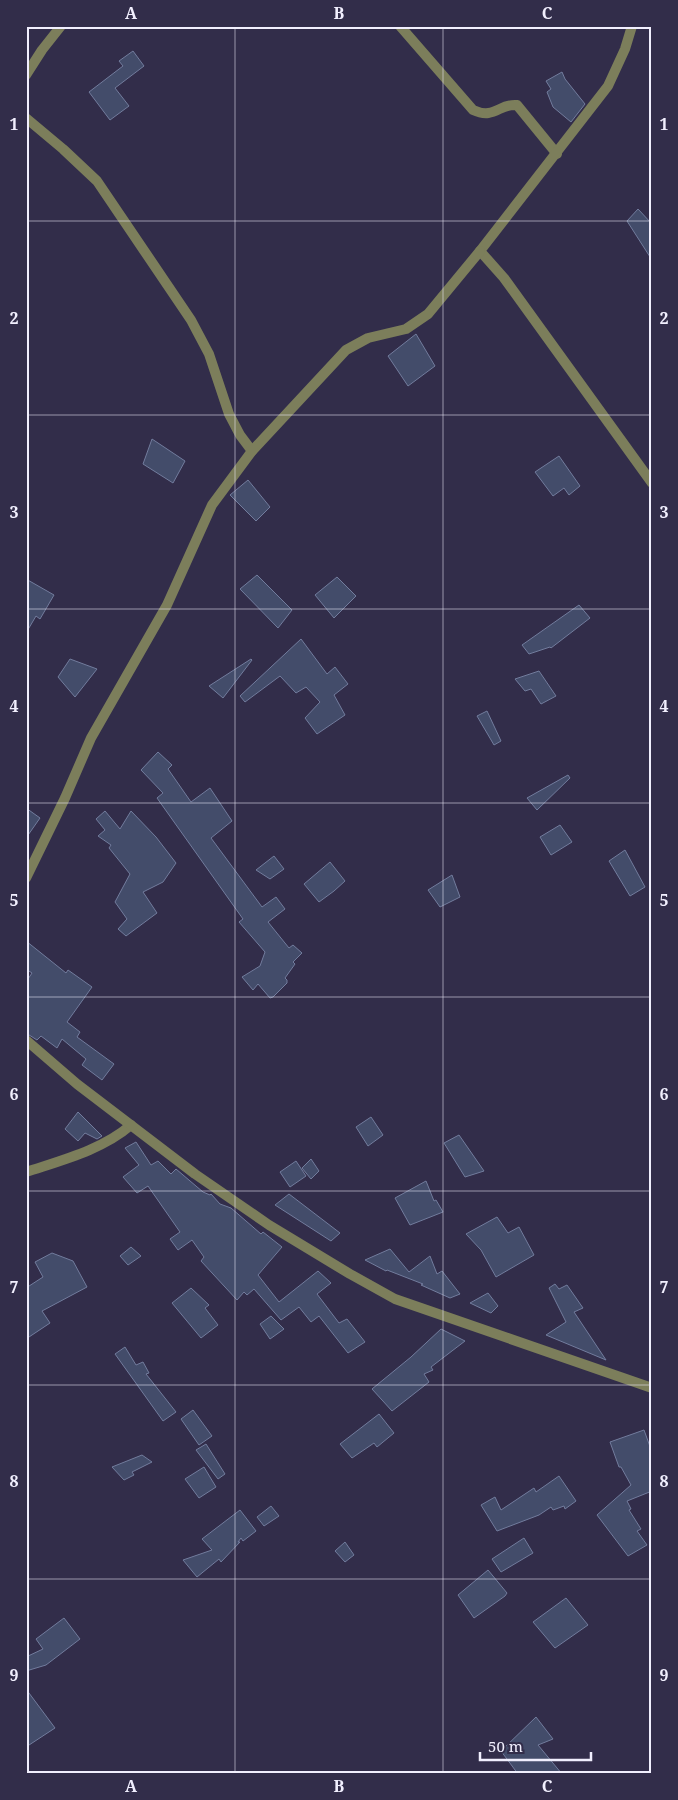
<svg xmlns="http://www.w3.org/2000/svg" width="678" height="1800" font-family="'Noto Serif',serif">
<style>
.building{fill:#434c6a;stroke:#727c9d}
.lines{fill:none;stroke-linecap:round;stroke-linejoin:round}
.minor{stroke:#7c7e5b;stroke-width:10}
.tertiary{stroke:#7c7e5b;stroke-width:10}
.grid{fill:none;stroke:#f1effe;stroke-width:1;stroke-opacity:0.55}
.neatline{fill:none;stroke:#f1effe;stroke-width:2}
.grid-label{font-size:16px;text-anchor:middle;font-weight:bold;fill:#f1effe}
</style>
<rect width="100%" height="100%" fill="#322d4a"/>
<g class="building">
<path d="M133,51L144,66L115,88L129,106L110,120L89,92L123,66L119,61Z"/>
<path d="M562,72L565,79L585,104L571,122L553,107L547,92L551,89L546,81Z"/>
<path d="M638,209L652,224V260L627,221Z"/>
<path d="M416,334L435,366L408,386L388,356Z"/>
<path d="M152,439L185,461L173,483L143,464Z"/>
<path d="M559,456L580,486L569,495L564,488L553,496L535,472Z"/>
<path d="M248,480L270,507L256,521L230,495Z"/>
<path d="M257,575L292,610L278,628L240,589Z"/>
<path d="M337,577L356,596L334,618L315,595Z"/>
<path d="M26,579L54,595L40,619L36,616L26,633Z"/>
<path d="M579,605L590,618L551,648L550,647L529,654L522,645Z"/>
<path d="M301,639L327,674L335,667L348,684L334,695L345,715L317,734L305,718L320,702L306,687L296,693L280,676L245,702L240,696Z"/>
<path d="M70,659L97,669L75,697L58,677Z"/>
<path d="M251,659L252,660L223,698L209,686Z"/>
<path d="M539,671L556,696L541,704L531,689L525,691L515,679Z"/>
<path d="M487,711L501,741L494,745L477,716Z"/>
<path d="M158,752L172,765L168,769L191,802L210,788L232,821L211,838L262,907L276,897L285,909L268,922L289,948L293,945L302,953L293,962L295,964L285,978L287,980V983L273,997L270,998L258,984L253,990L242,977L260,966L265,952L239,922L243,919L157,798L163,793L141,770Z"/>
<path d="M568,775L570,778L537,810L527,798Z"/>
<path d="M26,808L40,818L26,838Z"/>
<path d="M105,811L120,829L131,811L156,837L176,863L163,882L143,892L157,913L126,936L118,929L127,919L115,902L130,874L109,848L111,845L98,836L105,830L96,819Z"/>
<path d="M560,825L572,842L551,855L540,837Z"/>
<path d="M625,850L645,887L630,896L609,861Z"/>
<path d="M274,856L284,869L270,879L256,870Z"/>
<path d="M330,862L345,881L334,891L319,902L304,884Z"/>
<path d="M452,875L460,897L440,907L428,890Z"/>
<path d="M26,941L66,973L68,970L92,987L67,1022L80,1032L77,1037L114,1064L102,1080L82,1065L86,1059L62,1039L57,1048L41,1036L37,1040L26,1033V982L32,973L26,969Z"/>
<path d="M78,1112L102,1136L97,1139L85,1133L78,1141L65,1129Z"/>
<path d="M371,1117L383,1135L368,1146L356,1127Z"/>
<path d="M459,1135L484,1171L465,1177L444,1143Z"/>
<path d="M136,1142L151,1165L158,1161L171,1174L176,1169L203,1192L210,1195L211,1194L220,1204L231,1208L261,1234L263,1232L282,1247L258,1275L279,1302L318,1271L331,1283L317,1294L339,1323L347,1319L365,1342L348,1353L319,1316L311,1322L299,1307L281,1320L254,1289L247,1295L244,1292L237,1300L201,1261L204,1257L192,1240L178,1250L170,1239L180,1232L148,1186L137,1193L123,1177L139,1165L125,1148Z"/>
<path d="M311,1159L319,1171L311,1179L302,1168Z"/>
<path d="M296,1161L306,1176L290,1187L280,1172Z"/>
<path d="M426,1181L434,1201L436,1200L443,1212L410,1225L395,1198Z"/>
<path d="M289,1194L340,1233L331,1241L275,1205Z"/>
<path d="M497,1217L508,1233L519,1227L534,1255L496,1277L481,1250L466,1234Z"/>
<path d="M131,1247L141,1256L128,1265L120,1256Z"/>
<path d="M390,1249L409,1272L430,1256L437,1274L442,1271L460,1294L450,1298L421,1285L423,1284L387,1270L386,1271L365,1260Z"/>
<path d="M52,1253L73,1261L87,1287L42,1311L50,1323L26,1339V1288L43,1277L35,1262Z"/>
<path d="M555,1284L559,1289L567,1285L583,1308L574,1312L606,1360L546,1335L566,1322L549,1288Z"/>
<path d="M191,1288L209,1305L205,1308L218,1325L201,1338L172,1303Z"/>
<path d="M488,1293L498,1306L491,1313L470,1303Z"/>
<path d="M271,1316L284,1329L270,1339L260,1324Z"/>
<path d="M441,1329L465,1341L431,1367L433,1370L424,1374L429,1382L392,1411L372,1389L411,1357Z"/>
<path d="M125,1347L136,1365L143,1362L149,1373L146,1374L176,1412L163,1421L115,1354Z"/>
<path d="M193,1410L212,1436L199,1445L181,1419Z"/>
<path d="M379,1414L394,1433L377,1447L374,1443L352,1458L340,1444Z"/>
<path d="M644,1430L652,1452V1491L627,1501L631,1509L629,1510L641,1529L637,1531L647,1545L628,1556L597,1515L631,1485L621,1467H619L610,1442Z"/>
<path d="M206,1444L225,1474L218,1479L196,1450Z"/>
<path d="M142,1455L152,1462L132,1472L134,1475L124,1480L112,1467Z"/>
<path d="M204,1467L216,1487L199,1498L185,1479Z"/>
<path d="M559,1476L576,1501L565,1509L564,1506L553,1510L551,1507L539,1515L497,1531L481,1505L495,1497L501,1510L534,1488L536,1492Z"/>
<path d="M271,1506L279,1516L264,1526L257,1517Z"/>
<path d="M240,1510L256,1531L243,1541L241,1538L238,1542H240L221,1562L219,1559L197,1577L183,1560L212,1550L202,1539Z"/>
<path d="M524,1538L533,1553L501,1572L492,1559Z"/>
<path d="M345,1542L354,1555L345,1562L335,1551Z"/>
<path d="M488,1570L507,1593L505,1596L474,1618L458,1595Z"/>
<path d="M566,1598L588,1625L555,1648L533,1622Z"/>
<path d="M64,1618L80,1639L46,1665L26,1671V1657L43,1649L36,1639Z"/>
<path d="M26,1689L55,1728L26,1747Z"/>
<path d="M536,1717L553,1739L538,1745L562,1774H518L501,1751Z"/>
</g>
<g class="lines">
<g class="minor">
<path d="M400,26L473,110C495,120 499,103 517,105L557,154"/>
<path d="M632,26L625,49L608,86L480,251L504,278L652,483"/>
<path d="M26,75L42,50L61,26"/>
<path d="M26,118L63,149L97,181L191,320L209,354L229,414L240,435L252,451"/>
<path d="M26,878L65,798L91,738L167,605L212,505L252,451L346,350L368,338L406,329L428,314L480,251"/>
<path d="M26,1172C62,1160 102,1150 131,1125"/>
</g>
<path class="tertiary" d="M26,1040L77,1084L195,1174L269,1225L350,1274L395,1299L652,1388"/>
</g>
<path class="grid" d="M235,26V1774M443,26V1774M26,221H652M26,415H652M26,609H652M26,803H652M26,997H652M26,1191H652M26,1385H652M26,1579H652"/>
<rect width="678" height="1800" fill="none" stroke="#322d4a" stroke-width="55"/>
<path d="M480 1752v8h111v-8" fill="none" stroke="#f1effe" stroke-width="2.5"/>
<text x="488" y="1752" font-size="15" fill="#f1effe" stroke="#322d4a" stroke-width="4" paint-order="stroke">50 m</text>
<rect x="28" y="28" width="622" height="1744" class="neatline"/>
<g class="grid-label">
<text x="131" y="19">A</text>
<text x="339" y="19">B</text>
<text x="547" y="19">C</text>
<text x="14" y="130">1</text>
<text x="664" y="130">1</text>
<text x="14" y="324">2</text>
<text x="664" y="324">2</text>
<text x="14" y="518">3</text>
<text x="664" y="518">3</text>
<text x="14" y="712">4</text>
<text x="664" y="712">4</text>
<text x="14" y="906">5</text>
<text x="664" y="906">5</text>
<text x="14" y="1100">6</text>
<text x="664" y="1100">6</text>
<text x="14" y="1293">7</text>
<text x="664" y="1293">7</text>
<text x="14" y="1487">8</text>
<text x="664" y="1487">8</text>
<text x="14" y="1681">9</text>
<text x="664" y="1681">9</text>
<text x="131" y="1792">A</text>
<text x="339" y="1792">B</text>
<text x="547" y="1792">C</text>
</g>
</svg>
